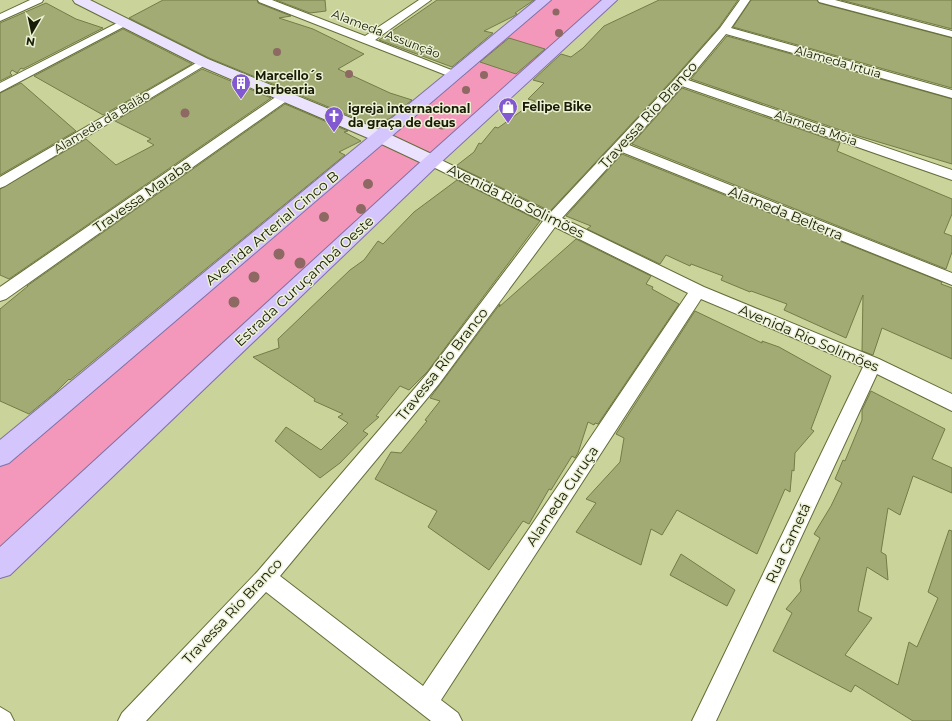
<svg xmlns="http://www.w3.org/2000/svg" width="952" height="721" font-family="Montserrat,sans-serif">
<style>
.green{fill:#f398ba}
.building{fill:#a1ab73;stroke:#747c47}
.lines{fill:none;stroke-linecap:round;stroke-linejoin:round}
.minor-casing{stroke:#656d38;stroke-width:2}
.secondary-casing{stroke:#656d38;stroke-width:2}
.primary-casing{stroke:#8170a5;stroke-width:2}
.minor{fill:#fff;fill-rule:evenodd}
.secondary{fill:#eae2fe;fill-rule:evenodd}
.primary{fill:#d5c5fd;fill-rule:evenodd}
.tree{fill:#8e6863}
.labels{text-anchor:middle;stroke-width:3;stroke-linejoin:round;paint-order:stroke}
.far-street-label{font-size:12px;fill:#181b05;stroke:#ebf1d4}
.far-poi-label{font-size:12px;font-weight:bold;fill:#181b05;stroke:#ebf1d4;text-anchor:start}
.street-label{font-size:14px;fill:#181b05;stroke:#ebf1d4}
</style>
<rect width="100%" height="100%" fill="#c9d39a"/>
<path class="green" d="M544,0H610L0,562V462Z"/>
<g class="building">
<path d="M163,0H257L258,3L291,16L279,18L313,29L364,54L338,69L390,93L412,100L389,119L370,124L209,58L129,18Z"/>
<path d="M276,0H325L326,11L310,13Z"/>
<path d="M437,0H534L515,13L517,14L514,16L484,31L493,33L452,67L379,40Z"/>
<path d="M659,0H738L719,27L675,77L550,211L456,166L474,152L479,143L481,144L495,127L498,128L535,101L528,99L544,83L533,80L561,54L571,57L583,48L604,26Z"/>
<path d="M751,0H817L819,3L952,38V88L733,27Z"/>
<path d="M841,0H952V29Z"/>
<path d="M46,3L76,19L103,28L23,69L21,68L17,73L12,70L10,73L12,75L0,81V23Z"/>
<path d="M123,29L192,64L103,115L34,76Z"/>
<path d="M727,36L952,99V164L852,134L691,79Z"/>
<path d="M509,38L545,49L516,74L480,62Z"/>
<path d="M202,69L271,98L9,279L0,275V189L86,139L116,165L154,145L147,141L151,139L115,121Z"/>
<path d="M21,83L76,131L0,175V93Z"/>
<path d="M682,88L840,143L837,151L952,199V214L944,233L952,236V252L946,269L632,144Z"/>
<path d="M285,104L348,131L344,132L361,141L339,152L345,155L70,380L69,379L56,392L29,414L0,401V309L28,286H27Z"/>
<path d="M622,154L942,282L941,284L952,288V359L882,328L873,355L862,351L863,295L846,338L784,310L787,304L751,291L750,292L721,280L723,276L691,264L690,266L666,255L660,264L587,229L591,226L566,216Z"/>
<path d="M457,180L540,221L427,372L409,390L400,386L376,416L379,417L363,431L368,434L340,463L320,478L275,441L286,427L321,450L348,423L338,417L343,414L314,401L315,399L253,357L279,348L278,339L350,270L364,260L378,241L383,244L414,212Z"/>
<path d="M576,239L651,276L646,284L653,287L652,289L679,304L598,424L595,423L594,425L588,422L578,453L575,458L572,456L551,490L549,489L529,524L523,521L489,570L428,527L437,511L375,479L391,452L401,453L427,421L425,420L440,401L430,398L500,304L499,307Z"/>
<path d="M695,311L762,343V341L779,347L831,376L811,429L814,431L795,453L794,471L792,470L790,492L785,489L757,554L677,510L662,535L651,529L641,565L576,532L596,503L586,499L620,462L624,438L616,434Z"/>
<path d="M871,391L945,429L932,459L952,468V493L913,476L900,515L888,508L881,552L886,555L888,580L867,567L858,611L872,618L845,655L898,685L909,642L917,647L938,598L928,592L949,530L952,531V721H913L855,685L851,692L773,651L792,613L786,609L801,591L800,580L820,538L814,534L831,506L842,483L835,479L843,460L845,461L862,420V410Z"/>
<path d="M681,554L735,590L727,606L670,575Z"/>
</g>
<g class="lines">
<defs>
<g id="minor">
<path d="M30,0H43L42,2L0,21V14Z"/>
<path d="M258,0H272L365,36L419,0H431L375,40L459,73L461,75L459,77H451L259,2Z"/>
<path d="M740,0H750L731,28L952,90V98L726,34L688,80L952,170V180L682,86L629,145L952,273V285L622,152L562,218L704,287L879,359L952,394V411L877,374L716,721H692L863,367L701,299L441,700L458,713L462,721H431L266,592L146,721H118L122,713L258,571L427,374L543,221L427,164L425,161L427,158L432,157L437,158L550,213L676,78L720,28ZM555,227L688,293L423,686L280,576L439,384Z"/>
<path d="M818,0H835L952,31V37L819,2Z"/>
<path d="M123,20L128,23L127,25L0,92V83Z"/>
<path d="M203,59L207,60L209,62L207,64L5,186L0,188V177Z"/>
<path d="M284,93L288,94L290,97L288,100L6,299L0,301V287L280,94Z"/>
<path d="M0,707L10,713L14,721H0Z"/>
</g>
<path id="secondary" d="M73,0H90L208,59L387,133L438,157L441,161L438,165L432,167L426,165L375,141L198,65L75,3Z"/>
<g id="primary">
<path d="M536,0H551L9,463L0,466V440Z"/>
<path d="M602,0H617L438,165L10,575L0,578V547L426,157Z"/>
</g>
</defs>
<use href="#minor" class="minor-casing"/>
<use href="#secondary" class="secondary-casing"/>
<use href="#primary" class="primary-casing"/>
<use href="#minor" class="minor"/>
<use href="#secondary" class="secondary"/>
<use href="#primary" class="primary"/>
</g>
<g class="tree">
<circle cx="556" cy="12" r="3.5"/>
<circle cx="559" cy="33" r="4"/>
<circle cx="277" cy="52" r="4"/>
<circle cx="349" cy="74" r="4"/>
<circle cx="484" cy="75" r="4"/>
<circle cx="466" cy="90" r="4"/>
<circle cx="185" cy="113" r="4.5"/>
<circle cx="442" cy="125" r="4.5"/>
<circle cx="368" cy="184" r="5"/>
<circle cx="361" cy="209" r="5"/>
<circle cx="324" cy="217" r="5"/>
<circle cx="279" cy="254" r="5.5"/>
<circle cx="300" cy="263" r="5.5"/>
<circle cx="254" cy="277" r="5.5"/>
<circle cx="234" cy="302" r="5.5"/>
</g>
<defs>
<symbol id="building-pin" viewBox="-11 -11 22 30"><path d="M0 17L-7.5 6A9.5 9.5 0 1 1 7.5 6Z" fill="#8359d2" stroke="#ebf1d4"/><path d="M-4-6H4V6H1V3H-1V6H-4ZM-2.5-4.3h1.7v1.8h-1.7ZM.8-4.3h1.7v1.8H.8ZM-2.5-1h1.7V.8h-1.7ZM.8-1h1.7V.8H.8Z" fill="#fff"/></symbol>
<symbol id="shop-pin" viewBox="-11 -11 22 30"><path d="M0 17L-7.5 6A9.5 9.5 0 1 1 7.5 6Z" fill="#8359d2" stroke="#ebf1d4"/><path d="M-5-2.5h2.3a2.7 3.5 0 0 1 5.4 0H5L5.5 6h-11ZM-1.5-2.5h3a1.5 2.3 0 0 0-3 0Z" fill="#fff"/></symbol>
<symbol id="church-pin" viewBox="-11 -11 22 30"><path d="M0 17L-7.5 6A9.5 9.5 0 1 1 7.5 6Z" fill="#8359d2" stroke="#ebf1d4"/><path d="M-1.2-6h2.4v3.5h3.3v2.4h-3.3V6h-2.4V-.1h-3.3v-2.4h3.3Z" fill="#fff"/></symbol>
</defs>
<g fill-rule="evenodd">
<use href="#building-pin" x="230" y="72" width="22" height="30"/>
<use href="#shop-pin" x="497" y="96" width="22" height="30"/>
<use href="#church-pin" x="323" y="105" width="22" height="30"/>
</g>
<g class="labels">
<g class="far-street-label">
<text transform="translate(386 34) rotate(21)" y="4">Alameda Assunção</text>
<text transform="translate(838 62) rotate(16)" y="4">Alameda Irtuia</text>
<text transform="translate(102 122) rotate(-31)" y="4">Alameda da Balão</text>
<text transform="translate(816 128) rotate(19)" y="4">Alameda Móia</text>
</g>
<g class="far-poi-label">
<text x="255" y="80">Marcello´s<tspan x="255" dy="14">barbearia</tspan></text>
<text x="522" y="111">Felipe Bike</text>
<text x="348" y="113">igreja internacional<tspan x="348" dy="14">da graça de deus</tspan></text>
</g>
<g class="street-label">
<text transform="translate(648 115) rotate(-48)" y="5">Travessa Rio Branco</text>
<text transform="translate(142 196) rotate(-35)" y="5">Travessa Maraba</text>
<text transform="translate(516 201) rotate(26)" y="5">Avenida Rio Solimões</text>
<text transform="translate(786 213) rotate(22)" y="5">Alameda Belterra</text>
<text transform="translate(272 228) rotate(-40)" y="5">Avenida Arterial Cinco B</text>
<text transform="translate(304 281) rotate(-43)" y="5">Estrada Curuçambá Oeste</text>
<text transform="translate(809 338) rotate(23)" y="5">Avenida Rio Solimões</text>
<text transform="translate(442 364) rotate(-52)" y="5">Travessa Rio Branco</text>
<text transform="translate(562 496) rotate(-56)" y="5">Alameda Curuça</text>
<text transform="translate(788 543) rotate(-65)" y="5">Rua Cametá</text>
<text transform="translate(232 611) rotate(-47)" y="5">Travessa Rio Branco</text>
</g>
</g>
<g transform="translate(32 32) rotate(189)" stroke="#ebf1d4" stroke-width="3" paint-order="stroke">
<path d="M0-3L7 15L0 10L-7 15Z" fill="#181b05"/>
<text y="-6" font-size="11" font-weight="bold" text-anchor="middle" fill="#181b05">N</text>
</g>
</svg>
